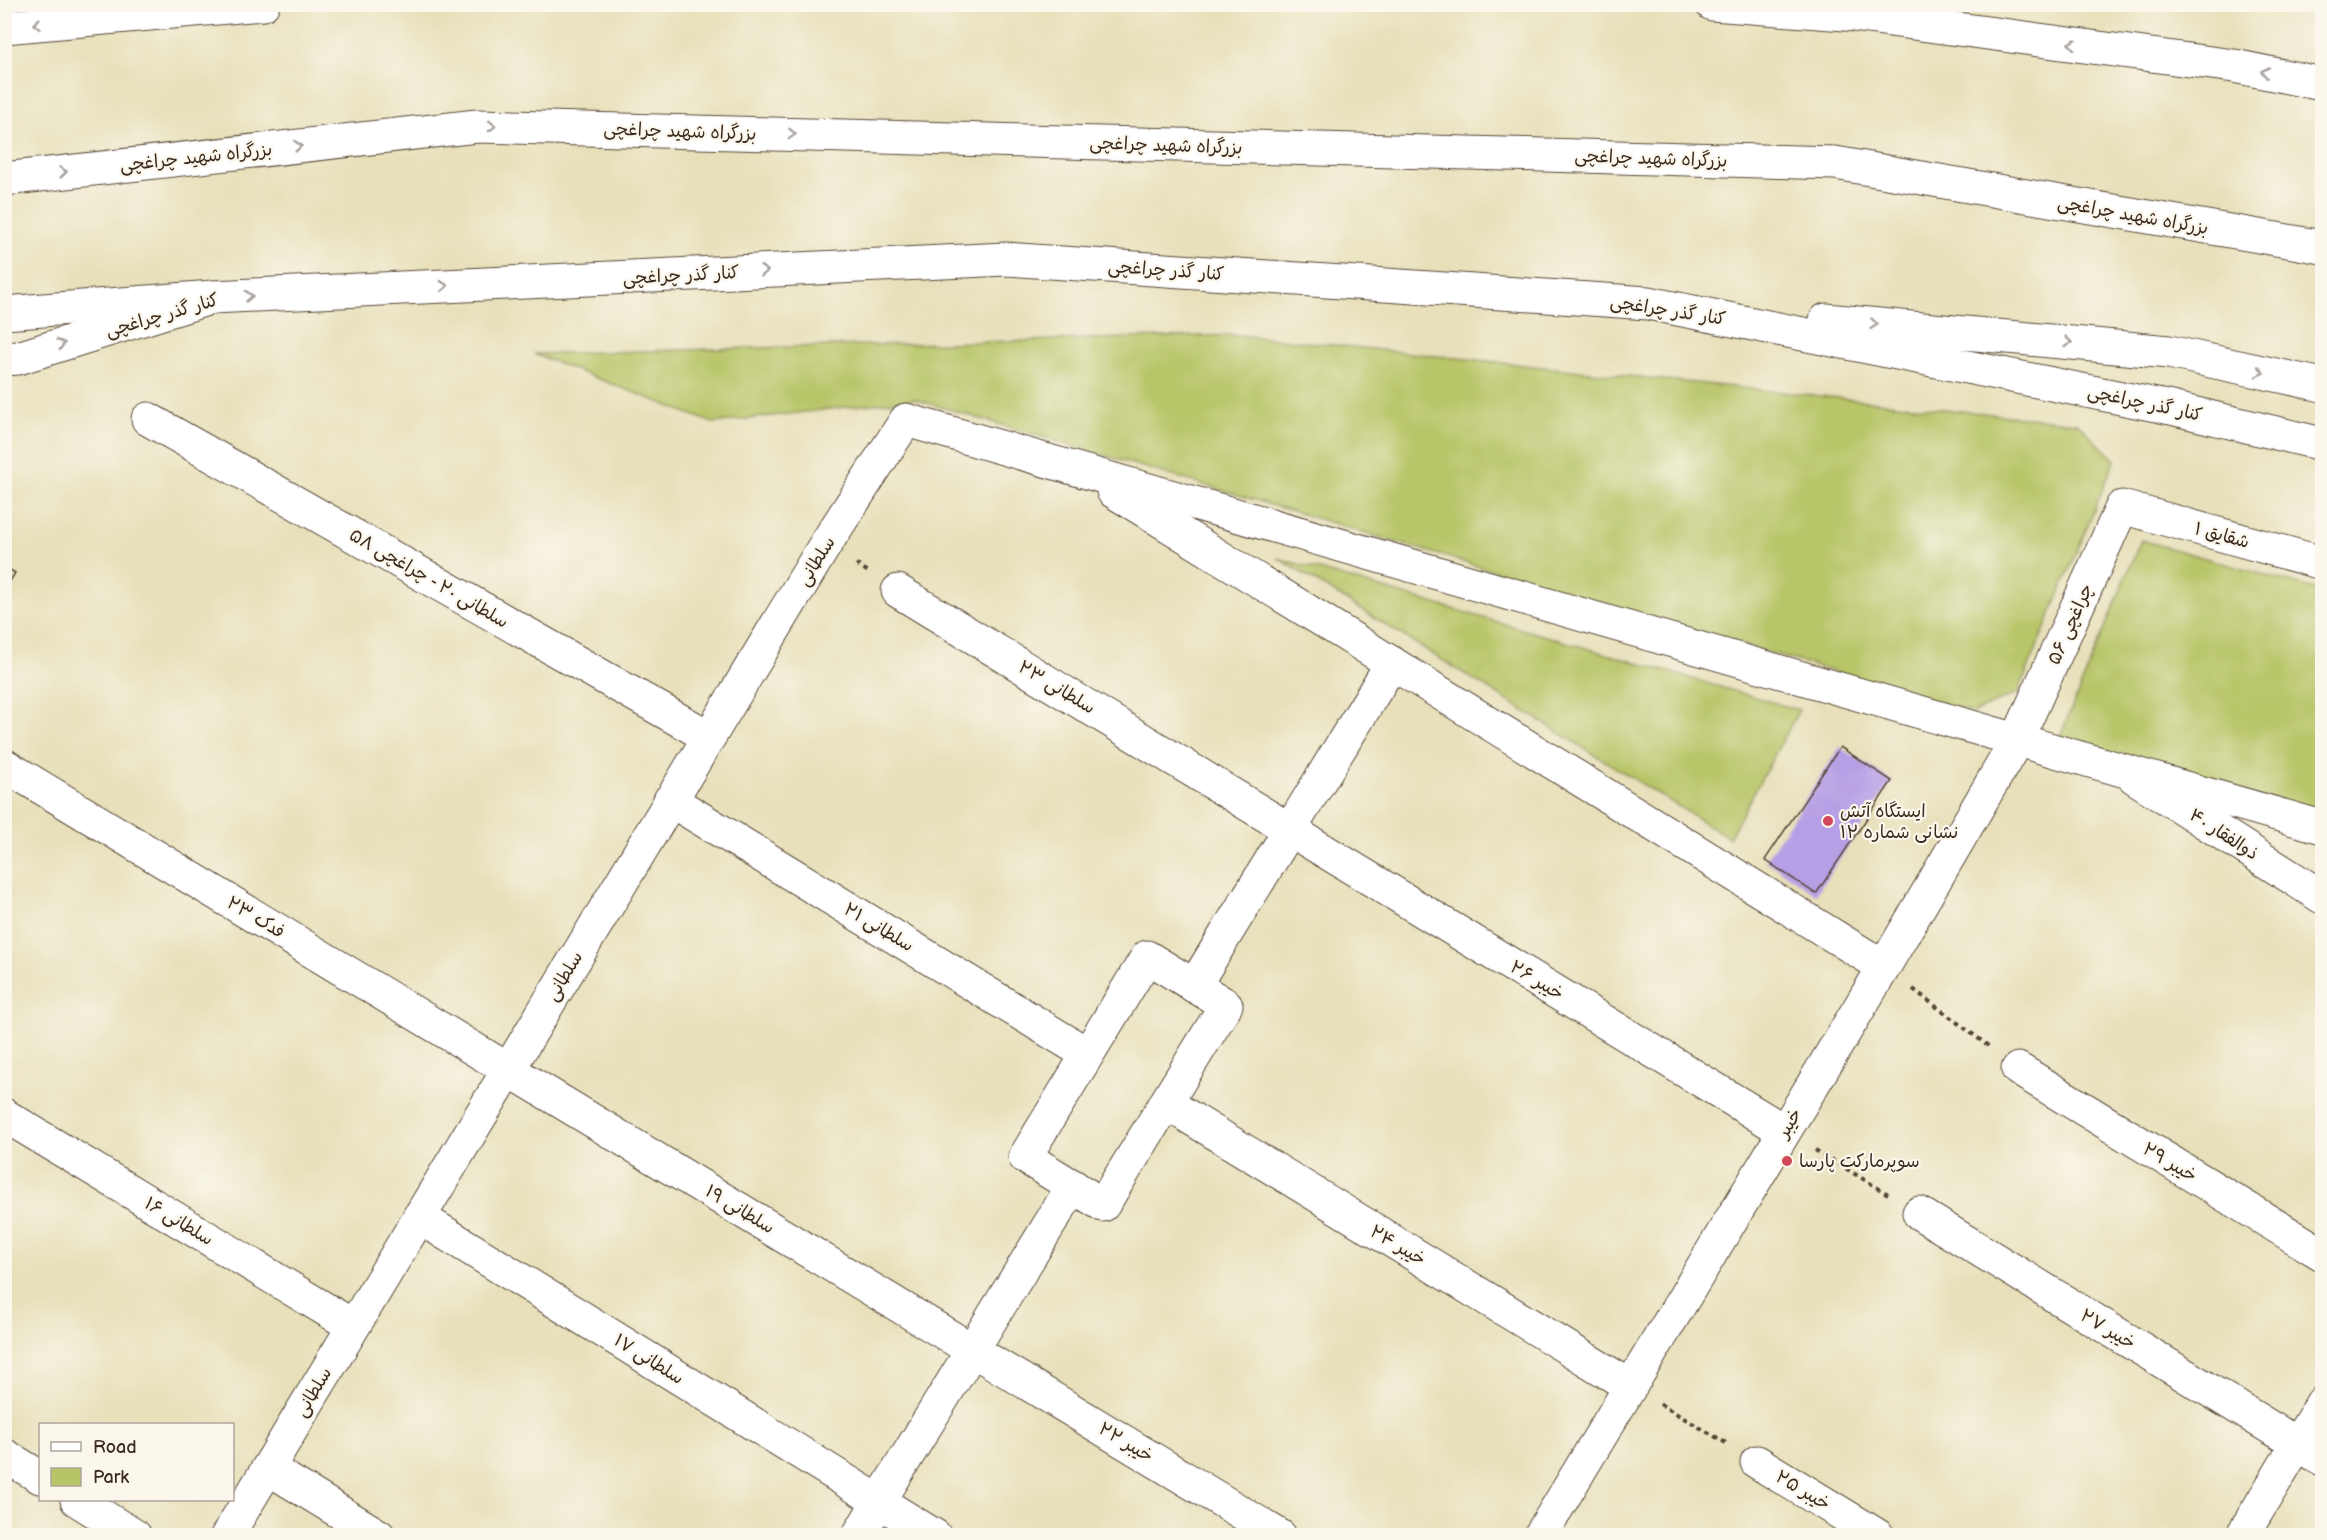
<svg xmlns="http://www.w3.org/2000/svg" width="2327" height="1540" font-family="'Balsamiq Sans','Playpen Sans Arabic',sans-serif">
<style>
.green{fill:#b8c567;stroke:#7a7842;stroke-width:1.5}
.building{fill:#b59fe5}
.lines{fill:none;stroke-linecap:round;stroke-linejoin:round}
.minor-casing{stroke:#554535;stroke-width:35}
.tertiary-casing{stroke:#554535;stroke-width:35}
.secondary-casing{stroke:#554535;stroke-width:35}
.trunk-casing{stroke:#554535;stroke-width:35}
.path{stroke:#554535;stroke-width:4;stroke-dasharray:4.5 4.5;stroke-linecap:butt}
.minor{stroke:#fff;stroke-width:33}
.tertiary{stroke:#fff;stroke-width:33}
.secondary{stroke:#fff;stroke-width:33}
.trunk{stroke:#fff;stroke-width:33}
.oneway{stroke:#a79f9a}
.poi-dot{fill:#d1495b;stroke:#fbf7ec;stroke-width:2}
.labels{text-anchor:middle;stroke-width:4.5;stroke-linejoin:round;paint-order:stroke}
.street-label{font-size:18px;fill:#3b2a1e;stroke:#fbf7ec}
.poi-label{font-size:18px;fill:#3b2a1e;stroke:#fbf7ec;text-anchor:start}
</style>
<rect width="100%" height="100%" fill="#fbf7ec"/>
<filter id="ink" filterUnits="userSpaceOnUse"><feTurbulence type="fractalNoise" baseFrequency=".0167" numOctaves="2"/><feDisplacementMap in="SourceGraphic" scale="12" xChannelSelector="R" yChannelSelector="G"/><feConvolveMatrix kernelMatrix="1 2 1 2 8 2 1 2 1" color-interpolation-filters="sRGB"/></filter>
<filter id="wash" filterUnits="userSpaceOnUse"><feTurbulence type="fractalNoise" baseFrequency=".008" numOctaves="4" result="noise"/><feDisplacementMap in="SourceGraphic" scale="24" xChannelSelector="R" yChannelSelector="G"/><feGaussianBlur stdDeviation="1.35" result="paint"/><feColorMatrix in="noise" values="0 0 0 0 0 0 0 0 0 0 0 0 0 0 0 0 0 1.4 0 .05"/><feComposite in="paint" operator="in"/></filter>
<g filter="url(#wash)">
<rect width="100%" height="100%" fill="#e7e0ba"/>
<g class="green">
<path d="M1238,335L2077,423L2115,460L2018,693L1973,713L914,399L713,423L534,354Z"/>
<path d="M2141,540L2322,591V821L2054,751Z"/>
<path d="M1278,558L1799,710L1729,838Z"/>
</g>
<g id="blocks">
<g class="building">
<path d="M4,566L15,573L4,591Z"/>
<path d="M1840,747L1892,781L1816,894L1765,860Z"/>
</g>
</g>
</g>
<g filter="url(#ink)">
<use href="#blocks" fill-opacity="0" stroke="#554535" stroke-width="1.5"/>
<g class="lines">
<defs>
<g id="minor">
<path d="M148,419L709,737"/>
<path d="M1113,491L1884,967"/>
<path d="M898,591L1784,1131"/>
<path d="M4,765L1280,1536"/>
<path d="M2134,777L2322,897"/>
<path d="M670,800L1087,1054"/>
<path d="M1147,957L1226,1005L1103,1205L1025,1157Z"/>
<path d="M1194,986L1392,663"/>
<path d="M2018,1069L2322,1254"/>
<path d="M1166,1103L1630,1386"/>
<path d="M4,1115L353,1326"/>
<path d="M1919,1213L2322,1459"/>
<path d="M419,1217L935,1536"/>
<path d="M4,1455L40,1477"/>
<path d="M1757,1462L1878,1536"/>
<path d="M268,1468L379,1536"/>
<path d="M77,1500L135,1536"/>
<path d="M227,1536L825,545L906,420L2017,740L2122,507L2322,563"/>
<path d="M858,1536L1073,1186"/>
<path d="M2242,1536L2322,1403"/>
</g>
<path id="tertiary" d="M1540,1536L1884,967L2017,740L2322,827"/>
<g id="secondary">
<path d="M1826,320L2169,352L2322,385"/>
<path d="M4,359L18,358L213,297L1006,259L1648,303L2171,408L2322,444"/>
</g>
<g id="trunk">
<path d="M1712,4L1845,14L2234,66L2322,84"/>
<path d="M4,27L263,4"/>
<path d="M4,179L477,126L1835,163L2322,247"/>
<path d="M4,313L213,297"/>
</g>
</defs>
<use href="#minor" class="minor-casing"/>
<use href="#tertiary" class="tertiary-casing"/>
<use href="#secondary" class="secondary-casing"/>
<use href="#trunk" class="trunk-casing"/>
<g class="path">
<path d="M856,564L870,573"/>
<path d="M1913,989L1991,1048"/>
<path d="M1815,1150L1888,1194"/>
<path d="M1660,1404L1726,1443"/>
</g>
<use href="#minor" class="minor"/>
<use href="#tertiary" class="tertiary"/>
<use href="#secondary" class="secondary"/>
<use href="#trunk" class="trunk"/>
</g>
<defs><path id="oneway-chevron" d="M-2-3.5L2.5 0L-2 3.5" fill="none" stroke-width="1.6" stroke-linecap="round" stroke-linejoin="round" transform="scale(1.5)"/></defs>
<g class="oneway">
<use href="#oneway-chevron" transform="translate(37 24) rotate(175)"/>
<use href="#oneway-chevron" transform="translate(2072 44) rotate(-172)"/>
<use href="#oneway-chevron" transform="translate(2265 72) rotate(-168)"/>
<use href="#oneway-chevron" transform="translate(492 126) rotate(2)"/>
<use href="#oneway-chevron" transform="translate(792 134) rotate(2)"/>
<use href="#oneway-chevron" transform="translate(298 146) rotate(-6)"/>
<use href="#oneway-chevron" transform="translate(63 172) rotate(-6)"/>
<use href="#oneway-chevron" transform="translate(764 271) rotate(-3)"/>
<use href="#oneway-chevron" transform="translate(444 286) rotate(-3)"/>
<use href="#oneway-chevron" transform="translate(249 296) rotate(-3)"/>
<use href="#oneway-chevron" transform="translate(1874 324) rotate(5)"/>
<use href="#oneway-chevron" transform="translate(2068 342) rotate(5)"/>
<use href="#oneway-chevron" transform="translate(61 344) rotate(-17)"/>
<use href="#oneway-chevron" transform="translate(2260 372) rotate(12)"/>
</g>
</g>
<g class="poi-dot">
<circle cx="1828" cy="821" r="6"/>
<circle cx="1787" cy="1161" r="6"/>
</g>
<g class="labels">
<g class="street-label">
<text transform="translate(680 131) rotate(2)" y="6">بزرگراه شهید چراغچی</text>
<text transform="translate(1166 145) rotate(2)" y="6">بزرگراه شهید چراغچی</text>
<text transform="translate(196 157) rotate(-6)" y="6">بزرگراه شهید چراغچی</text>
<text transform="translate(1651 158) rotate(2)" y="6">بزرگراه شهید چراغچی</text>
<text transform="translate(2133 215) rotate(10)" y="6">بزرگراه شهید چراغچی</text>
<text transform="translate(1166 270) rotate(4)" y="6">کنار گذر چراغچی</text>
<text transform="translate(681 275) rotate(-3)" y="6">کنار گذر چراغچی</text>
<text transform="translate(1668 310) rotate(9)" y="6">کنار گذر چراغچی</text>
<text transform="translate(162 315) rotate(-16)" y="6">کنار گذر چراغچی</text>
<text transform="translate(2145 403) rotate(12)" y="6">کنار گذر چراغچی</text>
<text transform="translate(2222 535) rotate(15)" y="6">شقایق ۱</text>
<text transform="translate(816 561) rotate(-58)" y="6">سلطانی</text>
<text transform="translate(429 578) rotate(30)" y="6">سلطانی ۲۰ - چراغچی ۵۸</text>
<text transform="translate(2070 624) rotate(-66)" y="6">چراغچی ۵۶</text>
<text transform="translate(1057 687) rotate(31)" y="6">سلطانی ۲۳</text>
<text transform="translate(2224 834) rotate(33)" y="6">ذوالفقار ۴۰</text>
<text transform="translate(256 917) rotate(31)" y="6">فدک ۲۳</text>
<text transform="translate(879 927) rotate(31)" y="6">سلطانی ۲۱</text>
<text transform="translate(564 976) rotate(-59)" y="6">سلطانی</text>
<text transform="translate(1537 980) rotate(31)" y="6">خیبر ۲۶</text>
<text transform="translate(1789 1123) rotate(-59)" y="6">خیبر</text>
<text transform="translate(2170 1162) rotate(31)" y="6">خیبر ۲۹</text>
<text transform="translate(740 1209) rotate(31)" y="6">سلطانی ۱۹</text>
<text transform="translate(179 1221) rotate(31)" y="6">سلطانی ۱۶</text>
<text transform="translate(1398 1245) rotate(31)" y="6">خیبر ۲۴</text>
<text transform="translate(2108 1329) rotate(31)" y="6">خیبر ۲۷</text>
<text transform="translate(649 1359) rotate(32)" y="6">سلطانی ۱۷</text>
<text transform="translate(313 1392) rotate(-59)" y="6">سلطانی</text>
<text transform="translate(1126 1442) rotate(31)" y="6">خیبر ۲۲</text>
<text transform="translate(1803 1490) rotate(31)" y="6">خیبر ۲۵</text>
</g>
<g class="poi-label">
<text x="1840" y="817">ایستگاه آتش<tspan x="1840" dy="21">نشانی شماره ۱۲</tspan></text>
<text x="1799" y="1167">سوپرمارکت پارسا</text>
</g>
</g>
<rect width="2327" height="1540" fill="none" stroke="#fbf7ec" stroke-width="24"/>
<rect x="39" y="1423" width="195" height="78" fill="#fbf7ec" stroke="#aea59a" stroke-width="1.5"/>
<rect x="51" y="1442" width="30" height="9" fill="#ffffff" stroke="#aea59a" stroke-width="1.5"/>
<text x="93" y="1453" font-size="18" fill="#3b2a1e">Road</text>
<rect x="51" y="1468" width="30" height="18" fill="#b8c567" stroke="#aea59a" stroke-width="1.5"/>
<text x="93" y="1483" font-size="18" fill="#3b2a1e">Park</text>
</svg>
